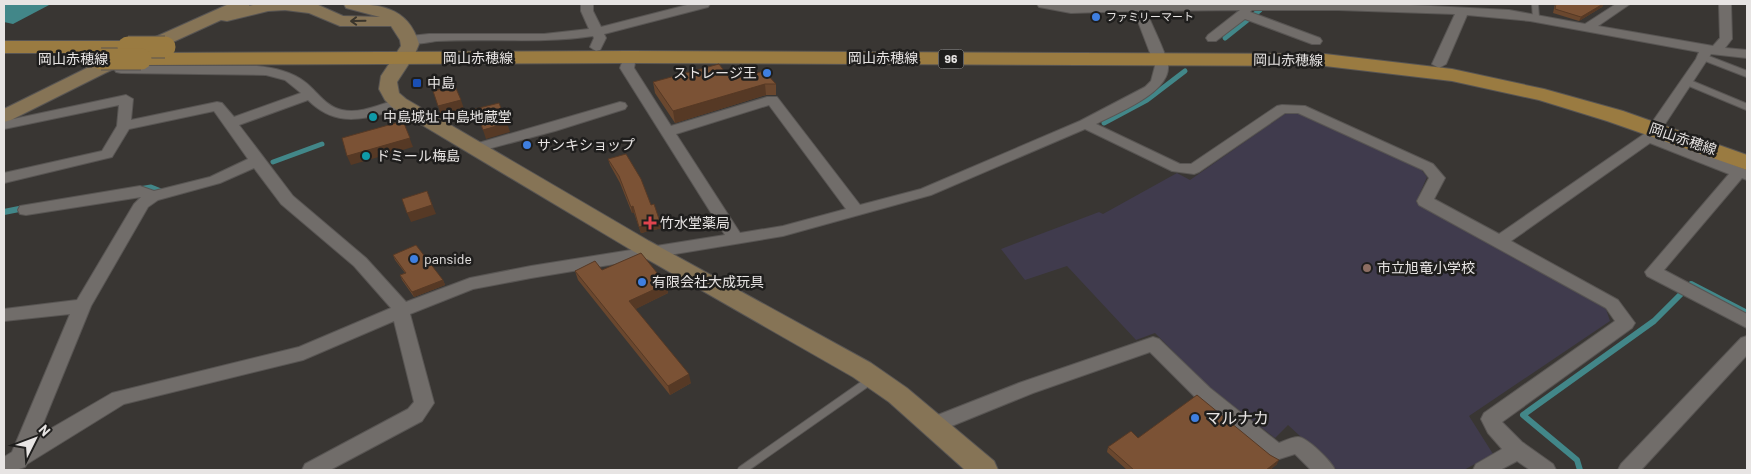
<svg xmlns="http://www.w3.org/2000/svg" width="1751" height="474" font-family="Barlow,'Noto Sans JP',sans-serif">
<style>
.education{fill:#403b4d}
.water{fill:#428789}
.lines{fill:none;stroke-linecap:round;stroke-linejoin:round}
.stream-far1{stroke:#428789;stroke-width:5}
.stream{stroke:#428789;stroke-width:6}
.lane-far1-casing{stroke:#585553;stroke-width:8}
.lane-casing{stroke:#585553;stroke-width:10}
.street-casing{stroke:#585553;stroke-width:2}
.secondary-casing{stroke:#585553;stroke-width:2}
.primary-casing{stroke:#585553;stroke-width:2}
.lane-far1{stroke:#716d6a;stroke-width:6}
.lane{stroke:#716d6a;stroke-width:8}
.street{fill:#716d6a;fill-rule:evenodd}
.secondary{fill:#867456;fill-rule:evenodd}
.primary{fill:#9a7b41;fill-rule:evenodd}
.primary-bridge-casing{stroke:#585553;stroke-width:23;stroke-linecap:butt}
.primary-bridge{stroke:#9a7b41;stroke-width:21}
.wall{fill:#6a472e}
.shaded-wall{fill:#563925}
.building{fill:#7b5235;stroke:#563925}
.oneway{stroke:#39342b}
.shop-dot{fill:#3f7fe0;stroke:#1f1e1d;stroke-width:2}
.transit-dot{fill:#1a4fb4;stroke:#1f1e1d;stroke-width:2}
.culture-dot{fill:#0f9aa8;stroke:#1f1e1d;stroke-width:2}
.health-dot{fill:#e0444e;stroke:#1f1e1d;stroke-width:2}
.education-dot{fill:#8d6e63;stroke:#1f1e1d;stroke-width:2}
.labels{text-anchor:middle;stroke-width:5;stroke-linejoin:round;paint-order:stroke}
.far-poi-label{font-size:11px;fill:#e7e4e3;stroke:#1f1e1d;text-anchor:start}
.shield{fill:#1f1e1d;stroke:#aba9a8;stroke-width:1}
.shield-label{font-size:12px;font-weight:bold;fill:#e7e4e3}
.street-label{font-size:14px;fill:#e7e4e3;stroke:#1f1e1d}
.poi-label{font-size:14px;fill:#e7e4e3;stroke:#1f1e1d;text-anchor:start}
.near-poi-label{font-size:16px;fill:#e7e4e3;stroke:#1f1e1d;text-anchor:start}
</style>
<rect width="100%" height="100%" fill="#393633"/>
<path class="education" d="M1288,112L1300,114L1420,168L1427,177L1416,202L1606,309L1610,321L1469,416L1493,454L1464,470H1337L1288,425L1275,438L1208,386L1155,333L1136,340L1067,266L1025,280L1001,249L1099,212L1103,214L1177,173L1190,180Z"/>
<path class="water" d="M4,4H51L13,24L4,22Z"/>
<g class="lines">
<g class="stream-far1">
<path d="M1299,4H1313"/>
<path d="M1225,38L1260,10V4"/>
<path d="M1104,123L1147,100L1185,71"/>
<path d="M273,162L322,144"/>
<path d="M139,189L151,187L161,191"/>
</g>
<g class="stream">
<path d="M4,212L24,208"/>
<path d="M1580,470L1577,460L1523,415L1654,321L1691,284L1747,313"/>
</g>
<defs>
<g id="lane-far1">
<path d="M1535,4L1536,18"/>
<path d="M1703,57L1747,74"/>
<path d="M1687,82L1747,107"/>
</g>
<path id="lane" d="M742,470L872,379"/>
<g id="street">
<path d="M581,4H593V11L601,27L691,4H710L708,7L604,34L606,38L600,50L596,51L590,47L594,38L593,36C541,44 489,38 437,41C428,42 410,47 404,40L410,36L429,34H544L589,29L581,11Z"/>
<path d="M1037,4H1392L1509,10L1585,24L1616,4H1630L1598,26L1713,46L1720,38L1719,4H1731L1732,39L1725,48L1747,50V58L1711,54L1665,124H1655L1653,121L1696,59L1699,52L1530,21L1467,15L1446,64L1439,68L1432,64L1455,14L1338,10H1252L1250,12L1320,38L1322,41L1320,44H1312L1245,19L1216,41H1208L1206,38L1208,35L1240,10L1146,11C1151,23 1167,55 1168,65C1171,93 1116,113 1096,124L1180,164H1191L1277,106L1282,105L1305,106L1433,164L1445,178L1434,199L1499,234L1647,132L1651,127H1661L1663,130L1659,136L1747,170V180L1742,178L1664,270L1747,314V328L1647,276L1645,272L1729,174L1650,143L1511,241L1618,300L1635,323L1632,328L1502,422L1522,442L1553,464L1556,470H1530L1517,461L1500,470H1473L1476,464L1502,449L1488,433L1481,419L1484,413L1615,321L1606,308L1419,205L1417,201L1429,178L1423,170L1298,113H1285L1199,172L1194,174L1172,171L1085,129L931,195L783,236L531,278L473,289L410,314L434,403L422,421L330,470H302L305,464L408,409L414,402L394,321L303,360L124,404L27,464L25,467L16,470H4V457L12,452L70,314L4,321V309L77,300L134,204L141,197L26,215L20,214L18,210L20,206L140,186L154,191L210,177L248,159L214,111L129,129L112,157L4,183V173L102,151L117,126L119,105L4,129V121L126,95L133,99L131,120L217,102L222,103L234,117L301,93L285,80L266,75L121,73L116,72L114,69L116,66H257C274,68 291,71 305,82C317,91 326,107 342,110C362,114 380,104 399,99L404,100L406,103C401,109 392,111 385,113C355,122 331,123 308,100L239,125L293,196L366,258L406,302L470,278L531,266L725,235L620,68L625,54H635L636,57L634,68L671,126L767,97H777L860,205L921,189L1080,121L1145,87L1151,81L1155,66L1134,11L1071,13L1039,7ZM769,105L846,209L783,226L740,233L676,134ZM254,168L281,204L354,266L391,308L299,347L112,393L38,436L91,306L148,207L158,200L220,183Z"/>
<path d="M620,102L625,103L627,106L625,109L555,131L473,153L468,152L466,149L468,146Z"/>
<path d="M1747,336V355L1641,470H1618L1621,464L1741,338Z"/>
<path d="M1153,337L1159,339L1210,388L1279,443C1284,441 1292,437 1298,437C1307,437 1332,462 1335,470H1311L1295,454L1276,460L1269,458L1196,398L1150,352L1033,393L932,434L925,432L922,426L925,420L1019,383Z"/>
</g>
<path id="secondary" d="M229,4H250L249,6L257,4H316L343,16L380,17L346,8L344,4C377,4 408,5 419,44L414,56L397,82L399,93L406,99L649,241L871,363L907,388L994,461L998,470H965L889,402L853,377L633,251L392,107L385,100L379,89L381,76L401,46L400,40L391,26H340L309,13L285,10L268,11L227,21L221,20L105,73L11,120L4,122V109L93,65Z"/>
<g id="primary">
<path d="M4,41H128L135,43L138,47L135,51L128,53H4Z"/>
<path d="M630,51L1325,54L1452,69L1544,89L1623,111L1747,155V170L1607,121L1539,100L1452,81L1325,66L630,63L141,65L134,63L131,59L134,55L141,53Z"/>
</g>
</defs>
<use href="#lane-far1" class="lane-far1-casing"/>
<use href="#lane" class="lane-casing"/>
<use href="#street" class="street-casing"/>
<use href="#secondary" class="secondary-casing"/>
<use href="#primary" class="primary-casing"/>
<use href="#lane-far1" class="lane-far1"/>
<use href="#lane" class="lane"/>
<use href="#street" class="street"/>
<use href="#secondary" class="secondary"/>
<use href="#primary" class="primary"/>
<defs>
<g id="primary-bridge">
<path d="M128,47H165"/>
<path d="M101,59H141"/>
</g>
</defs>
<use href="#primary-bridge" class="primary-bridge-casing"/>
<use href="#primary-bridge" class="primary-bridge"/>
</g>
<g class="wall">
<path d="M1555,4H1604L1602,7L1579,21L1553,13Z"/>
<path d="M653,82L776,84V95H766L675,123L655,93Z"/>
<path d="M608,159L662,228L641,233L634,213H632L620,183L610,165Z"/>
<path d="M393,255L443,280L445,285L414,297L402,280L400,275L405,273L395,260Z"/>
<path d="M575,271L666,284L668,293L635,309L691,383L670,395L578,280Z"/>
<path d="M1138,438L1277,464L1270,470H1127L1107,452L1108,447Z"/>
</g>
<g class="shaded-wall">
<path d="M1603,4H1604L1602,7L1579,21L1581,17Z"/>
<path d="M765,84L766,95L675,123L673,111Z"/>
<path d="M461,100L464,109L441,115L438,106Z"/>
<path d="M403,121L413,147L351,165L347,156Z"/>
<path d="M507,123L510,132L486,139L483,130Z"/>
<path d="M427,191L436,214L411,222L407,213Z"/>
<path d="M633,206L634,213H632L631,207Z"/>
<path d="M660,222L662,228L641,233L639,227Z"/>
<path d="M443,280L445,285L414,297L412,292Z"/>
<path d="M666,284L668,293L632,311L629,301Z"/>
<path d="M689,374L691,383L670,395L668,386Z"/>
<path d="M1279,460L1277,464L1270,470H1266Z"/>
</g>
<g class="building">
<path d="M1556,4H1603L1581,17L1555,9Z"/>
<path d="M719,64L731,80L764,71L776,84H765L673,111L653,82Z"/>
<path d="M455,86L461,100L438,106L433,91Z"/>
<path d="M499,103L507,123L483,130L475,109Z"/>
<path d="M403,121L410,138L347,156L342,138Z"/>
<path d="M626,154L641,179L651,205L654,204L660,222L639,227L633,206L631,207L619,176L608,159Z"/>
<path d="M427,191L432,205L407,213L402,199Z"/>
<path d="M416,245L443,280L412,292L400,275L406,273L393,255Z"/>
<path d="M641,253L666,284L629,301L689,374L668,386L575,271L595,261L602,270Z"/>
<path d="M1197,395L1270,455L1279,460L1266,470H1134L1108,447L1131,431L1138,438Z"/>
</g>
<defs><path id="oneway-shaft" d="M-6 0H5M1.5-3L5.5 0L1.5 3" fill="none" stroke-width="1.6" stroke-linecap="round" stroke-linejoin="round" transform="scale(1.25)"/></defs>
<use class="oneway" href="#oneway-shaft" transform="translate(358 21) rotate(179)"/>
<g class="shop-dot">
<circle cx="1096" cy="17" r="5"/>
<circle cx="767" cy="73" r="5"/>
<circle cx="527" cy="145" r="5"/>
<circle cx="414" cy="259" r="5"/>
<circle cx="642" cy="282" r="5"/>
<circle cx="1195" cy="418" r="5"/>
</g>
<rect class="transit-dot" x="412" y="78" width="10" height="10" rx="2.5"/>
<g class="culture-dot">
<circle cx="373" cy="117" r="5"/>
<circle cx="366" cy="156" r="5"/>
</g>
<path class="health-dot" d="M647.5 215.5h5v5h5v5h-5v5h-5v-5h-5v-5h5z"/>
<circle class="education-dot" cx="1367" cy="268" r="5"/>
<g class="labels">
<g class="far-poi-label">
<text x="1106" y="21">ファミリーマート</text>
</g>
<rect class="shield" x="938.5" y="49.5" width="25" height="19" rx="4"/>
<g class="shield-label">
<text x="951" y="63">96</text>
</g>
<g class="street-label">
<text x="478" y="63">岡山赤穂線</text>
<text x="883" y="63">岡山赤穂線</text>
<text x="73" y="64">岡山赤穂線</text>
<text transform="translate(1288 60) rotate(1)" y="5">岡山赤穂線</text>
<text transform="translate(1683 139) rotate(19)" y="5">岡山赤穂線</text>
</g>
<g class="poi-label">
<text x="757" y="78" text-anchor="end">ストレージ王</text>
<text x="427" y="88">中島</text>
<text x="383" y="122">中島城址 中島地蔵堂</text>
<text x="537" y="150">サンキショップ</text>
<text x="376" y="161">ドミール梅島</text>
<text x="660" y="228">竹水堂薬局</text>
<text x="424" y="264">panside</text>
<text x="1377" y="273">市立旭竜小学校</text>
<text x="652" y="287">有限会社大成玩具</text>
</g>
<g class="near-poi-label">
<text x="1205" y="424">マルナカ</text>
</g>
</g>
<rect width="1751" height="474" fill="none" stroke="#e7e4e3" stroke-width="10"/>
<g transform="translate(35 439) rotate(48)" stroke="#1f1e1d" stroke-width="4" paint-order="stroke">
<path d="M0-4L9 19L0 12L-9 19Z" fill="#e7e4e3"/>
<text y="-8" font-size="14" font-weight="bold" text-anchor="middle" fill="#e7e4e3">N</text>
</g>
</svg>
